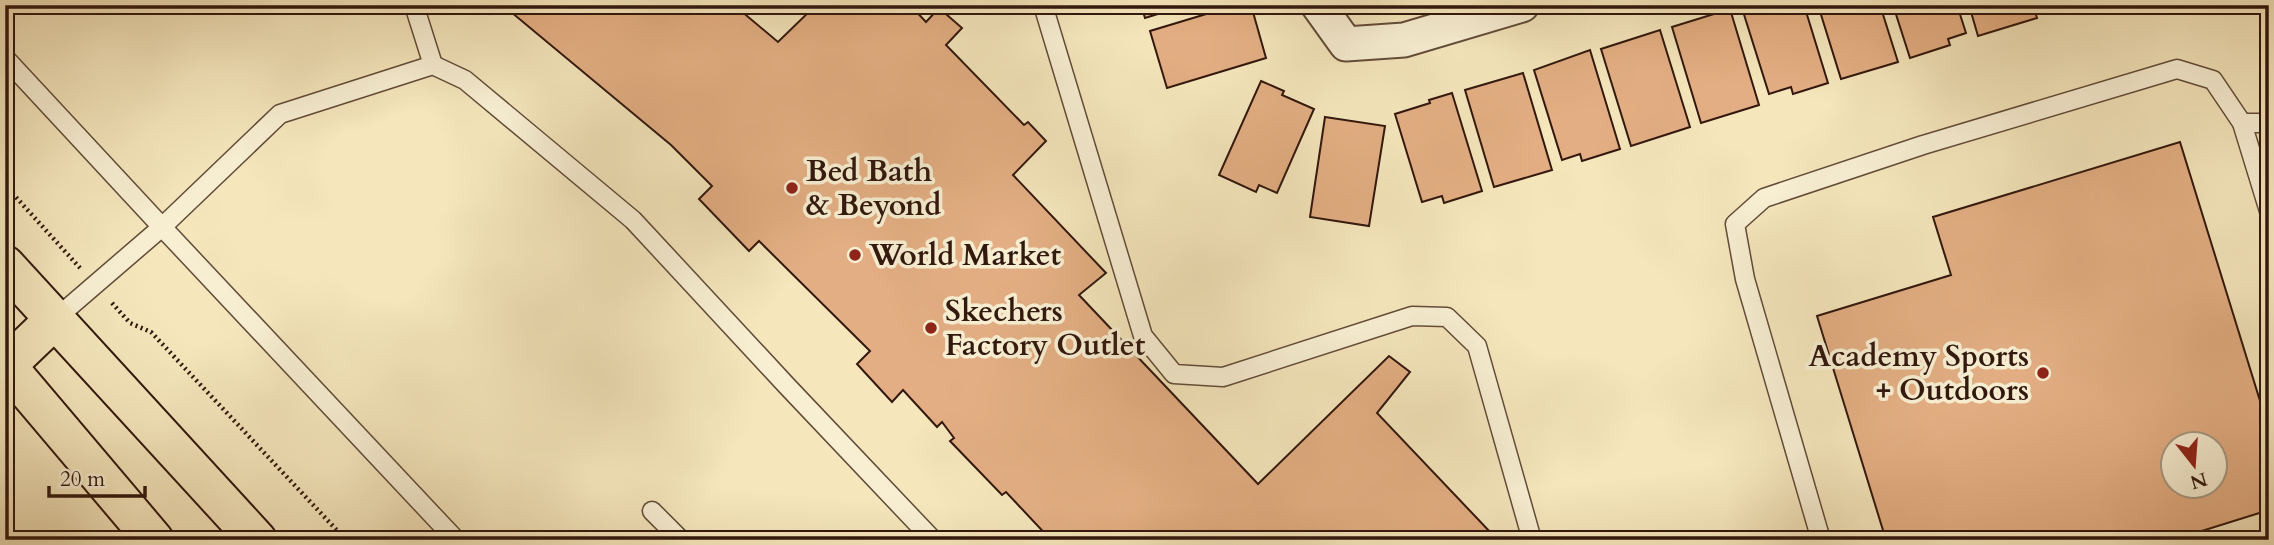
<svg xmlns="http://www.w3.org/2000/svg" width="2274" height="545" font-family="Cardo,serif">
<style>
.building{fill:#e3ae83;stroke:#31170d;stroke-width:2;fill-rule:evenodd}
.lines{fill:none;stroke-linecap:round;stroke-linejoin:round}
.service-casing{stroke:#624b39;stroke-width:21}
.minor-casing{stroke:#624b39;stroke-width:37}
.primary-casing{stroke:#31170d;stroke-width:42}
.path{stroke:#31170d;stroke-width:4.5;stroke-dasharray:2 3.5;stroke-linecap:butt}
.service{stroke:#f8efd3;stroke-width:18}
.minor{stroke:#f8efd3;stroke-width:33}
.primary{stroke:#f5e6bc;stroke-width:38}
.poi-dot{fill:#8f2418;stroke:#f8efd3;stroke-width:2.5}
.labels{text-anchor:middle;stroke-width:7;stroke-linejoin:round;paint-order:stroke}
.poi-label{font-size:30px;font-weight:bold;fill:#31170d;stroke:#f8efd3;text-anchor:start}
</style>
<rect width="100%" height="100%" fill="#f5e6bc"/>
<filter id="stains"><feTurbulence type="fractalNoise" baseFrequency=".00286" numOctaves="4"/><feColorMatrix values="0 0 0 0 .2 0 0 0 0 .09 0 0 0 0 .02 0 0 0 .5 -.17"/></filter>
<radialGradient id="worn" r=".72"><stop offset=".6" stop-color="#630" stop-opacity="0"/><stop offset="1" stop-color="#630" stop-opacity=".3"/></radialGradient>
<g class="building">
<path d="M487,5H512L490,14Z"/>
<path d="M512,5H734L778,42L816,5H910L926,22L939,8L962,28L946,45L1024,125L1028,122L1046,141L1013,175L1106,273L1079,295L1258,484L1389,356L1410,372L1377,413L1492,534L1486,540H1051L1006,492L1002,495L950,441L954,438L942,422L937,427L903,390L892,402L857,364L870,351L759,241L749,251L699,199L712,186L671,145L505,7Z"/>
<path d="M1141,5H1187L1145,18Z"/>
<path d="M1236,5H1251L1266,58L1167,88L1150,31Z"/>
<path d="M1741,5H1804L1828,83L1793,94L1791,87L1769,94Z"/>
<path d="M1818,5H1880L1898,62L1841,79Z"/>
<path d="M1893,5H1957L1966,33L1948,39L1950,45L1910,58Z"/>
<path d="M1969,5H2033L2037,18L1978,36Z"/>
<path d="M1730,9L1759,105L1701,123L1672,27Z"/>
<path d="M1660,30L1690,127L1631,146L1601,49Z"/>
<path d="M1590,50L1620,149L1582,161L1580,154L1562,160L1534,70Z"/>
<path d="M1523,73L1552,170L1494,187L1465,90Z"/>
<path d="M1261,81L1284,91L1282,95L1314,109L1277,193L1259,185L1256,192L1219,175Z"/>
<path d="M1452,93L1482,191L1444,203L1442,196L1422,202L1395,114L1430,103L1429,100Z"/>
<path d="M1325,117L1385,126L1369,226L1310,217Z"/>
<path d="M2180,142L2269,430V510L2173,540H1886L1817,316L1951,275L1933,217ZM2172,444H2214V486H2172Z"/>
</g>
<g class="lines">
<defs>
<g id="service">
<path d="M414,5L433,65"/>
<path d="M1043,5L1143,336L1174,374L1223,377L1412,316L1447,317L1477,346L1532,540"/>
<path d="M5,58L162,227L280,114L433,65L465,80L633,220L787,386L933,540"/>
<path d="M2242,123H2269"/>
<path d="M54,320L162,227L456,540"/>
<path d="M652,511L681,540"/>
<path d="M1821,540L1745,279L1735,224L1764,198L1923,145L2177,69L2213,80L2242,123L2269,211"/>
</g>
<path id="minor" d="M1318,5L1346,44L1404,40L1522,5"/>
<g id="primary">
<path d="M5,265L257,540"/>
<path d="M5,364L154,540"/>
<path d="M7,365L54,320"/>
</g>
</defs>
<use href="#service" class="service-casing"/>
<use href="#minor" class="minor-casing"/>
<use href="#primary" class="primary-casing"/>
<g class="path">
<path d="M5,185L80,268"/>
<path d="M112,303L130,323L151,332L346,540"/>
</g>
<use href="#service" class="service"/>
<use href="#minor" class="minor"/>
<use href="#primary" class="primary"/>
</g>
<g class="poi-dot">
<circle cx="792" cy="188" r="7"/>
<circle cx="855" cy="255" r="7"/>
<circle cx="931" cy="328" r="7"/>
<circle cx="2043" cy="373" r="7"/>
</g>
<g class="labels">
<g class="poi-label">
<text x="806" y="181">Bed Bath<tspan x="806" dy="34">&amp; Beyond</tspan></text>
<text x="869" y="265">World Market</text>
<text x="945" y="321">Skechers<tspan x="945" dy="34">Factory Outlet</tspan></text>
<text x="2029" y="366" text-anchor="end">Academy Sports<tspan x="2029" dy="34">+ Outdoors</tspan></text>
</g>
</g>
<rect width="2274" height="545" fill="none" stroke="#f5e6bc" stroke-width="28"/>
<rect x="7" y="7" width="2260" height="531" fill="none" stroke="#31170d" stroke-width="3.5"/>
<rect x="14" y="14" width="2246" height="517" fill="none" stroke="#31170d" stroke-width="2"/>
<g transform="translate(2194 465) rotate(163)"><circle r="33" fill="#f8efd3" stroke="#a89984" stroke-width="2"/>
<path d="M0-5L12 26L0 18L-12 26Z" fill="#8f2418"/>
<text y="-10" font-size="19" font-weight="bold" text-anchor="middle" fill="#31170d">N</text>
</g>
<path d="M49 486v10h96v-10" fill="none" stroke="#31170d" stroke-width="3.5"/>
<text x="60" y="486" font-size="21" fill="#31170d" stroke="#f8efd3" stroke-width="5" paint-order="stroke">20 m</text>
<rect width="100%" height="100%" filter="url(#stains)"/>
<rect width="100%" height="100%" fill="url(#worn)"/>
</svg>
